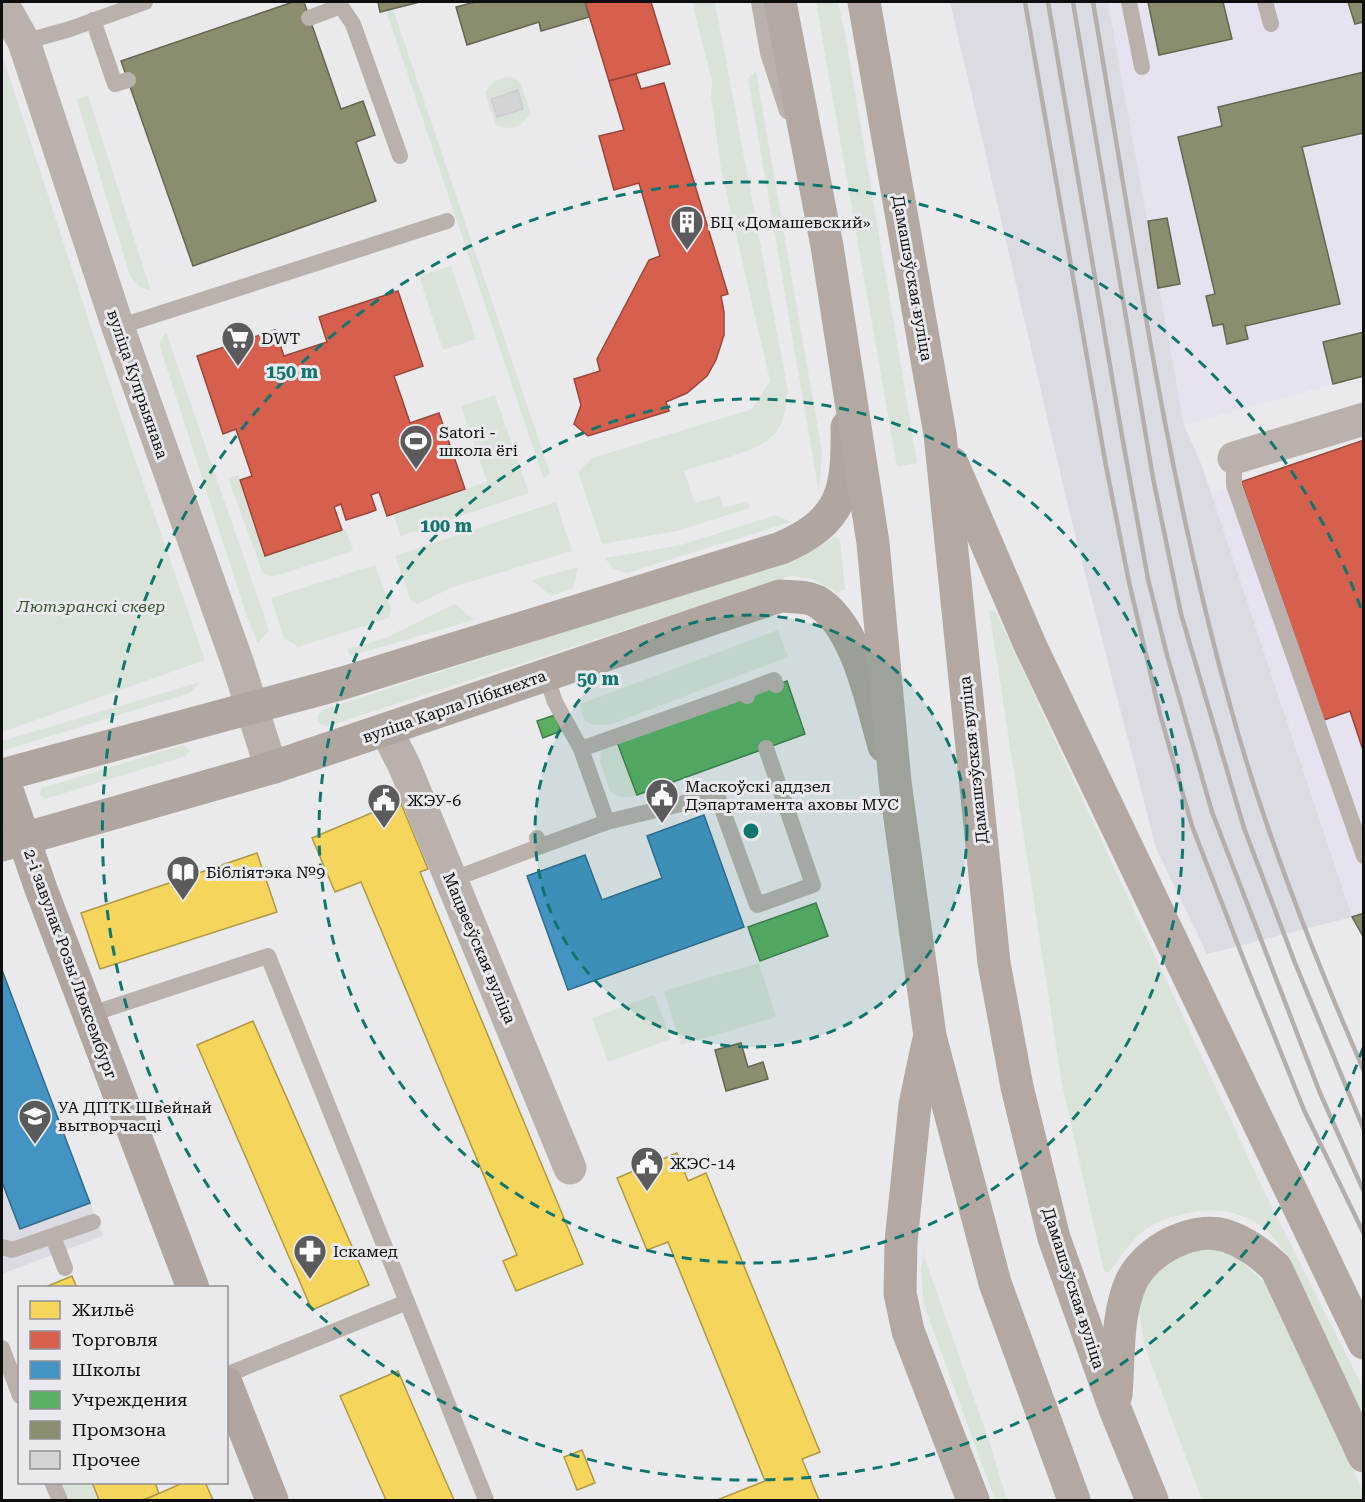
<svg xmlns="http://www.w3.org/2000/svg" width="1365" height="1502" font-family="'Roboto Serif',serif">
<style>
.industrial{fill:#e6e2ef}
.built{fill:#dbdbe3}
.green{fill:#dae3da}
.homes{fill:#f6d55c;stroke:#b09945;stroke-width:1.5}
.shops{fill:#d6604d;stroke:#9a473a;stroke-width:1.5}
.schools{fill:#4393c3;stroke:#336b8d;stroke-width:1.5}
.public{fill:#5aae61;stroke:#437e48;stroke-width:1.5}
.industry{fill:#8c8c6e;stroke:#666652;stroke-width:1.5}
.building{fill:#d4d3d6;stroke:#cdcdcf;stroke-width:1.5}
.lines{fill:none;stroke-linecap:round;stroke-linejoin:round}
.service{stroke:#bab1ac;stroke-width:16}
.minor{stroke:#bab1ac;stroke-width:33}
.secondary{stroke:#b0a69f;stroke-width:33}
.primary{stroke:#b3a9a2;stroke-width:33}
.rail{stroke:#b4afad;stroke-width:4.5}
.ring{fill:none;stroke:#0f766e;stroke-width:3;stroke-dasharray:10 8}
.labels{text-anchor:middle;stroke-width:6;stroke-linejoin:round;paint-order:stroke}
.poi-label{font-size:16px;fill:#0e0e0f;stroke:#e9e9ee;text-anchor:start}
.street-label{font-size:16px;fill:#0e0e0f;stroke:#e9e9ee}
.park-label{font-size:16px;font-style:italic;fill:#375831;stroke:#e9e9ee}
.centre{fill:#0f766e;stroke:#e9e9ee;stroke-width:3}
.ring-label{font-size:18px;text-anchor:middle;font-weight:bold;fill:#0f766e;stroke:#e9e9ee;stroke-width:6;stroke-linejoin:round;paint-order:stroke}
</style>
<rect width="100%" height="100%" fill="#eaeaed"/>
<g class="industrial">
<path d="M1108,2H1363V376L1184,425Z"/>
<path d="M1363,440L1364,913L1352,917L1211,494Z"/>
</g>
<g class="built">
<path d="M950,2H1108L1184,425L1202,466L1352,917L1207,954L1156,848L1071,519Z"/>
<path d="M2,970L103,1236L2,1274Z"/>
</g>
<g class="green">
<path d="M692,2H715L788,391C786,404 785,419 777,431C763,452 708,462 684,471L695,503L720,496L724,508L747,501L750,508L677,531L602,544L578,472L592,458L752,409L770,381L721,169L711,96L712,81Z"/>
<path d="M816,2H838L845,33L917,463L897,467Z"/>
<path d="M393,9L550,473L544,480L386,10Z"/>
<path d="M2,54L117,407L205,660L2,732Z"/>
<path d="M756,71L822,452L819,493L748,78Z"/>
<path d="M513,77L520,82L531,113C520,128 513,131 496,125L485,93C491,80 499,78 513,77Z"/>
<path d="M88,95L151,291L140,287L130,276L77,100Z"/>
<path d="M451,266L476,339L443,350L419,276Z"/>
<path d="M166,332L269,630L258,643L248,620L159,344Z"/>
<path d="M495,395L529,493L401,536L393,514L487,482L461,406Z"/>
<path d="M238,475L265,556L346,529L353,551L272,577L263,574L228,478Z"/>
<path d="M556,502L572,551L453,587L418,604L411,601L395,556Z"/>
<path d="M776,515L791,522L627,573L613,569L605,558L681,545Z"/>
<path d="M834,537L840,539L845,589L837,593L812,579L791,576L328,726L321,725L318,721V714L325,709L809,553Z"/>
<path d="M375,565L391,609L389,618L298,647L284,638L271,598Z"/>
<path d="M578,567L573,588L551,596L532,580Z"/>
<path d="M455,604L474,620L350,656L347,649L383,639Z"/>
<path d="M989,610L996,612L1260,1183L1363,1388V1414C1344,1375 1324,1336 1305,1296C1294,1274 1285,1246 1266,1230C1246,1213 1219,1207 1193,1212C1145,1221 1136,1234 1109,1273L1104,1271L1062,1084Z"/>
<path d="M778,630L788,657L609,725H593L584,720L580,704Z"/>
<path d="M200,682L190,693L2,751V741Z"/>
<path d="M617,742L637,795C626,799 619,798 610,791L600,761L601,750Z"/>
<path d="M183,745L190,750L186,756L45,799L39,795L42,788Z"/>
<path d="M759,963L776,1017L681,1045L664,991Z"/>
<path d="M654,995L671,1039L608,1062L592,1018Z"/>
<path d="M1217,1249L1241,1261L1264,1282L1363,1491V1500H1202L1145,1347L1138,1307L1146,1278L1183,1252Z"/>
<path d="M923,1253L990,1444L1007,1500H995L924,1305L921,1272Z"/>
<path d="M66,1483H92L99,1500H69L62,1484Z"/>
</g>
<g class="homes">
<path d="M400,801L428,869L420,872L583,1264L516,1291L503,1261L517,1255L361,882L335,892L312,838Z"/>
<path d="M257,853L277,912L100,969L81,913Z"/>
<path d="M253,1021L369,1285L312,1310L197,1045Z"/>
<path d="M677,1153L688,1181L706,1173L820,1452L802,1459L819,1500H717L765,1481L668,1242L647,1250L617,1178Z"/>
<path d="M72,1276L77,1288H43Z"/>
<path d="M398,1371L413,1406L454,1500H386L340,1396Z"/>
<path d="M582,1450L595,1483L577,1490L564,1457Z"/>
<path d="M92,1482H155L159,1494L142,1500H99Z"/>
<path d="M185,1482H205L213,1500H144Z"/>
</g>
<g class="shops">
<path d="M585,2H651L670,64L609,81Z"/>
<path d="M636,74L641,89L664,83L728,294L721,296L724,312V335L716,360L707,376L687,393L666,402L669,411L588,436L574,424L581,405L574,379L600,371L597,359L649,260L660,256L639,183L614,190L599,136L624,130L609,81Z"/>
<path d="M398,291L423,366L394,376L402,399L410,423L439,413L465,489L387,516L379,492L371,495L376,510L368,513L346,520L341,504L334,507L342,530L265,556L240,480L252,476L236,429L223,434L197,356L275,330L284,356L327,342L319,317Z"/>
<path d="M1364,440V753L1350,711L1324,720L1241,482Z"/>
</g>
<g class="schools">
<path d="M704,815L744,927L568,990L527,876L585,855L602,900L662,878L647,836Z"/>
<path d="M2,970L90,1203L20,1229L2,1182Z"/>
</g>
<g class="public">
<path d="M787,681L805,734L637,795L617,742Z"/>
<path d="M555,715L561,731L543,738L537,721Z"/>
<path d="M816,903L828,936L760,961L748,927Z"/>
</g>
<g class="industry">
<path d="M293,2H304L341,109L363,101L375,135L356,142L376,201L193,266L121,61Z"/>
<path d="M378,2H420L380,12Z"/>
<path d="M475,2H585L589,17L541,31L539,22L467,45L456,7Z"/>
<path d="M1148,2H1223L1232,39L1159,55Z"/>
<path d="M1348,2H1364V22L1355,24Z"/>
<path d="M1364,72V133L1302,147L1340,304L1245,326L1248,339L1227,344L1223,324L1213,326L1206,296L1215,294L1178,137L1222,126L1218,107Z"/>
<path d="M1167,218L1180,284L1158,288L1148,221Z"/>
<path d="M1364,332V376L1333,384L1323,342Z"/>
<path d="M1364,913V938L1352,917Z"/>
<path d="M741,1043L748,1067L763,1062L768,1079L726,1091L715,1050Z"/>
</g>
<path class="building" d="M518,90L523,109L497,117L491,99Z"/>
<g class="lines">
<g class="service">
<path d="M338,2L353,24L400,156"/>
<path d="M759,2L768,53L787,111"/>
<path d="M1129,2L1142,67"/>
<path d="M1265,2L1271,24"/>
<path d="M309,18L341,6"/>
<path d="M93,20L115,84L128,80"/>
<path d="M24,42L70,29L145,2"/>
<path d="M118,327L447,221"/>
<path d="M1234,458V485L1364,856"/>
<path d="M745,691L774,680L776,685"/>
<path d="M581,749L745,691L747,696"/>
<path d="M607,822L717,795L757,905L813,885L766,748"/>
<path d="M537,838L541,846L607,822L581,749L555,702L546,675"/>
<path d="M451,880L541,846"/>
<path d="M88,1015L268,956L407,1302L226,1375"/>
<path d="M53,1237L65,1268"/>
<path d="M2,1247L12,1250L93,1222"/>
<path d="M407,1302L486,1500"/>
<path d="M2,1348L20,1396"/>
<path d="M52,1482L60,1500"/>
</g>
<g class="minor">
<path d="M2,3L24,42L118,327L239,667L271,768"/>
<path d="M1234,458L1364,419"/>
<path d="M386,730L404,765L570,1168"/>
</g>
<g class="secondary">
<path d="M2,775L343,683L781,548C843,521 848,491 847,427"/>
<path d="M2,775L41,889L193,1288"/>
<path d="M2,845L271,768L780,596C791,597 806,596 816,601C857,624 872,705 884,746"/>
<path d="M226,1383L272,1500"/>
</g>
<g class="primary">
<path d="M780,2L827,246L873,543L895,782L930,1036L995,1283L1074,1500"/>
<path d="M864,2L940,434L994,963L1017,1087L1054,1238L1115,1409L1152,1500"/>
<path d="M952,463L1031,647L1364,1343"/>
<path d="M928,1043L915,1105L901,1242L900,1293L908,1331L973,1500"/>
<path d="M1116,1395C1119,1359 1116,1316 1131,1282C1146,1250 1193,1225 1227,1236C1247,1243 1261,1254 1276,1268L1364,1456"/>
</g>
<g class="rail">
<path d="M1025,2L1106,466L1129,582L1160,714L1192,826L1247,968L1304,1110L1364,1234"/>
<path d="M1048,2L1122,436L1148,579L1167,655L1212,812L1320,1093L1364,1192"/>
<path d="M1073,2L1153,478L1181,614L1244,828L1295,963L1364,1130"/>
<path d="M1093,2C1133,237 1166,475 1230,705C1264,830 1312,952 1364,1071"/>
</g>
</g>
<circle cx="751" cy="831" r="216" fill="#0f766e" fill-opacity=".12"/>
<g class="ring">
<circle cx="751" cy="831" r="216"/>
<circle cx="751" cy="831" r="432"/>
<path d="M1363 1048A649 649 0 1 1 1363 614"/>
</g>
<defs>
<symbol id="building-pin" viewBox="-11 -11 22 30"><path d="M0 17L-7.5 6A9.5 9.5 0 1 1 7.5 6Z" fill="#5b5b5d" stroke="#e9e9ee"/><path d="M-4-6H4V6H1V3H-1V6H-4ZM-2.5-4.3h1.7v1.8h-1.7ZM.8-4.3h1.7v1.8H.8ZM-2.5-1h1.7V.8h-1.7ZM.8-1h1.7V.8H.8Z" fill="#fff"/></symbol>
<symbol id="supermarket-pin" viewBox="-11 -11 22 30"><path d="M0 17L-7.5 6A9.5 9.5 0 1 1 7.5 6Z" fill="#5b5b5d" stroke="#e9e9ee"/><path d="M-6-5.5h2.5l.6 2H6L4.5 2H-2.5L-4.4-4H-6ZM-1.5 3.2a1.3 1.3 0 1 0 .1 0ZM3 3.2a1.3 1.3 0 1 0 .1 0Z" fill="#fff"/></symbol>
<symbol id="stadium-pin" viewBox="-11 -11 22 30"><path d="M0 17L-7.5 6A9.5 9.5 0 1 1 7.5 6Z" fill="#5b5b5d" stroke="#e9e9ee"/><path d="M0-5a6.5 5 0 1 0 0 10a6.5 5 0 1 0 0-10ZM-3.5-1.8h7v3.6h-7Z" fill="#fff"/></symbol>
<symbol id="civic-pin" viewBox="-11 -11 22 30"><path d="M0 17L-7.5 6A9.5 9.5 0 1 1 7.5 6Z" fill="#5b5b5d" stroke="#e9e9ee"/><path d="M-.6-6.5H3V-4.5H.6V-3L4-1V1h2V6H-6V1h2V-1L-.6-3ZM-1.2 2.5V6h2.4V2.5Z" fill="#fff"/></symbol>
<symbol id="library-pin" viewBox="-11 -11 22 30"><path d="M0 17L-7.5 6A9.5 9.5 0 1 1 7.5 6Z" fill="#5b5b5d" stroke="#e9e9ee"/><path d="M-6-4Q-3-5.5-.7-3.5V5Q-3 3-6 4ZM6-4Q3-5.5 .7-3.5V5Q3 3 6 4Z" fill="#fff"/></symbol>
<symbol id="university-pin" viewBox="-11 -11 22 30"><path d="M0 17L-7.5 6A9.5 9.5 0 1 1 7.5 6Z" fill="#5b5b5d" stroke="#e9e9ee"/><path d="M0-5L7-2L0 1L-7-2ZM-4 1L0 2.5L4 1V4Q0 6-4 4Z" fill="#fff"/></symbol>
<symbol id="pharmacy-pin" viewBox="-11 -11 22 30"><path d="M0 17L-7.5 6A9.5 9.5 0 1 1 7.5 6Z" fill="#5b5b5d" stroke="#e9e9ee"/><path d="M-2-6h4v4h4v4h-4v4h-4v-4h-4v-4h4Z" fill="#fff"/></symbol>
</defs>
<g fill-rule="evenodd">
<use href="#building-pin" x="668" y="203" width="38" height="52"/>
<use href="#supermarket-pin" x="219" y="319" width="38" height="52"/>
<use href="#stadium-pin" x="397" y="422" width="38" height="52"/>
<use href="#civic-pin" x="643" y="776" width="38" height="52"/>
<use href="#civic-pin" x="365" y="781" width="38" height="52"/>
<use href="#library-pin" x="164" y="853" width="38" height="52"/>
<use href="#university-pin" x="16" y="1097" width="38" height="52"/>
<use href="#civic-pin" x="628" y="1144" width="38" height="52"/>
<use href="#pharmacy-pin" x="291" y="1232" width="38" height="52"/>
</g>
<g class="labels">
<g class="poi-label">
<text x="710" y="228">БЦ «Домашевский»</text>
<text x="261" y="344">DWT</text>
<text x="439" y="438">Satori -<tspan x="439" dy="18">школа ёгі</tspan></text>
<text x="685" y="792">Маскоўскі аддзел<tspan x="685" dy="18">Дэпартамента аховы МУС</tspan></text>
<text x="407" y="806">ЖЭУ-6</text>
<text x="206" y="878">Бібліятэка №9</text>
<text x="58" y="1113">УА ДПТК Швейнай<tspan x="58" dy="18">вытворчасці</tspan></text>
<text x="670" y="1169">ЖЭС-14</text>
<text x="333" y="1257">Іскамед</text>
</g>
<g class="street-label">
<text transform="translate(913 278) rotate(80)" y="6">Дамашэўская вуліца</text>
<text transform="translate(138 384) rotate(71)" y="6">вуліца Купрыянава</text>
<text transform="translate(454 706) rotate(-19)" y="6">вуліца Карла Лібкнехта</text>
<text transform="translate(973 760) rotate(-96)" y="6">Дамашэўская вуліца</text>
<text transform="translate(480 948) rotate(67)" y="6">Мацвееўская вуліца</text>
<text transform="translate(71 964) rotate(70)" y="6">2-і завулак Розы Люксембург</text>
<text transform="translate(1074 1288) rotate(72)" y="6">Дамашэўская вуліца</text>
</g>
<g class="park-label">
<text x="91" y="612">Лютэранскі сквер</text>
</g>
</g>
<circle cx="751" cy="831" r="9" class="centre"/>
<g class="ring-label">
<text x="292" y="378">150 m</text>
<text x="446" y="532">100 m</text>
<text x="598" y="685">50 m</text>
</g>
<rect width="1365" height="1502" fill="none" stroke="#0e0e0f" stroke-width="6"/>
<rect x="18" y="1286" width="210" height="198" fill="#e9e9ee" stroke="#919195" stroke-width="1.5"/>
<rect x="30" y="1301" width="30" height="18" fill="#f6d55c" stroke="#919195" stroke-width="1.5"/>
<text x="72" y="1316" font-size="18" fill="#0e0e0f">Жильё</text>
<rect x="30" y="1331" width="30" height="18" fill="#d6604d" stroke="#919195" stroke-width="1.5"/>
<text x="72" y="1346" font-size="18" fill="#0e0e0f">Торговля</text>
<rect x="30" y="1361" width="30" height="18" fill="#4393c3" stroke="#919195" stroke-width="1.5"/>
<text x="72" y="1376" font-size="18" fill="#0e0e0f">Школы</text>
<rect x="30" y="1391" width="30" height="18" fill="#5aae61" stroke="#919195" stroke-width="1.5"/>
<text x="72" y="1406" font-size="18" fill="#0e0e0f">Учреждения</text>
<rect x="30" y="1421" width="30" height="18" fill="#8c8c6e" stroke="#919195" stroke-width="1.5"/>
<text x="72" y="1436" font-size="18" fill="#0e0e0f">Промзона</text>
<rect x="30" y="1451" width="30" height="18" fill="#d4d3d6" stroke="#919195" stroke-width="1.5"/>
<text x="72" y="1466" font-size="18" fill="#0e0e0f">Прочее</text>
</svg>
